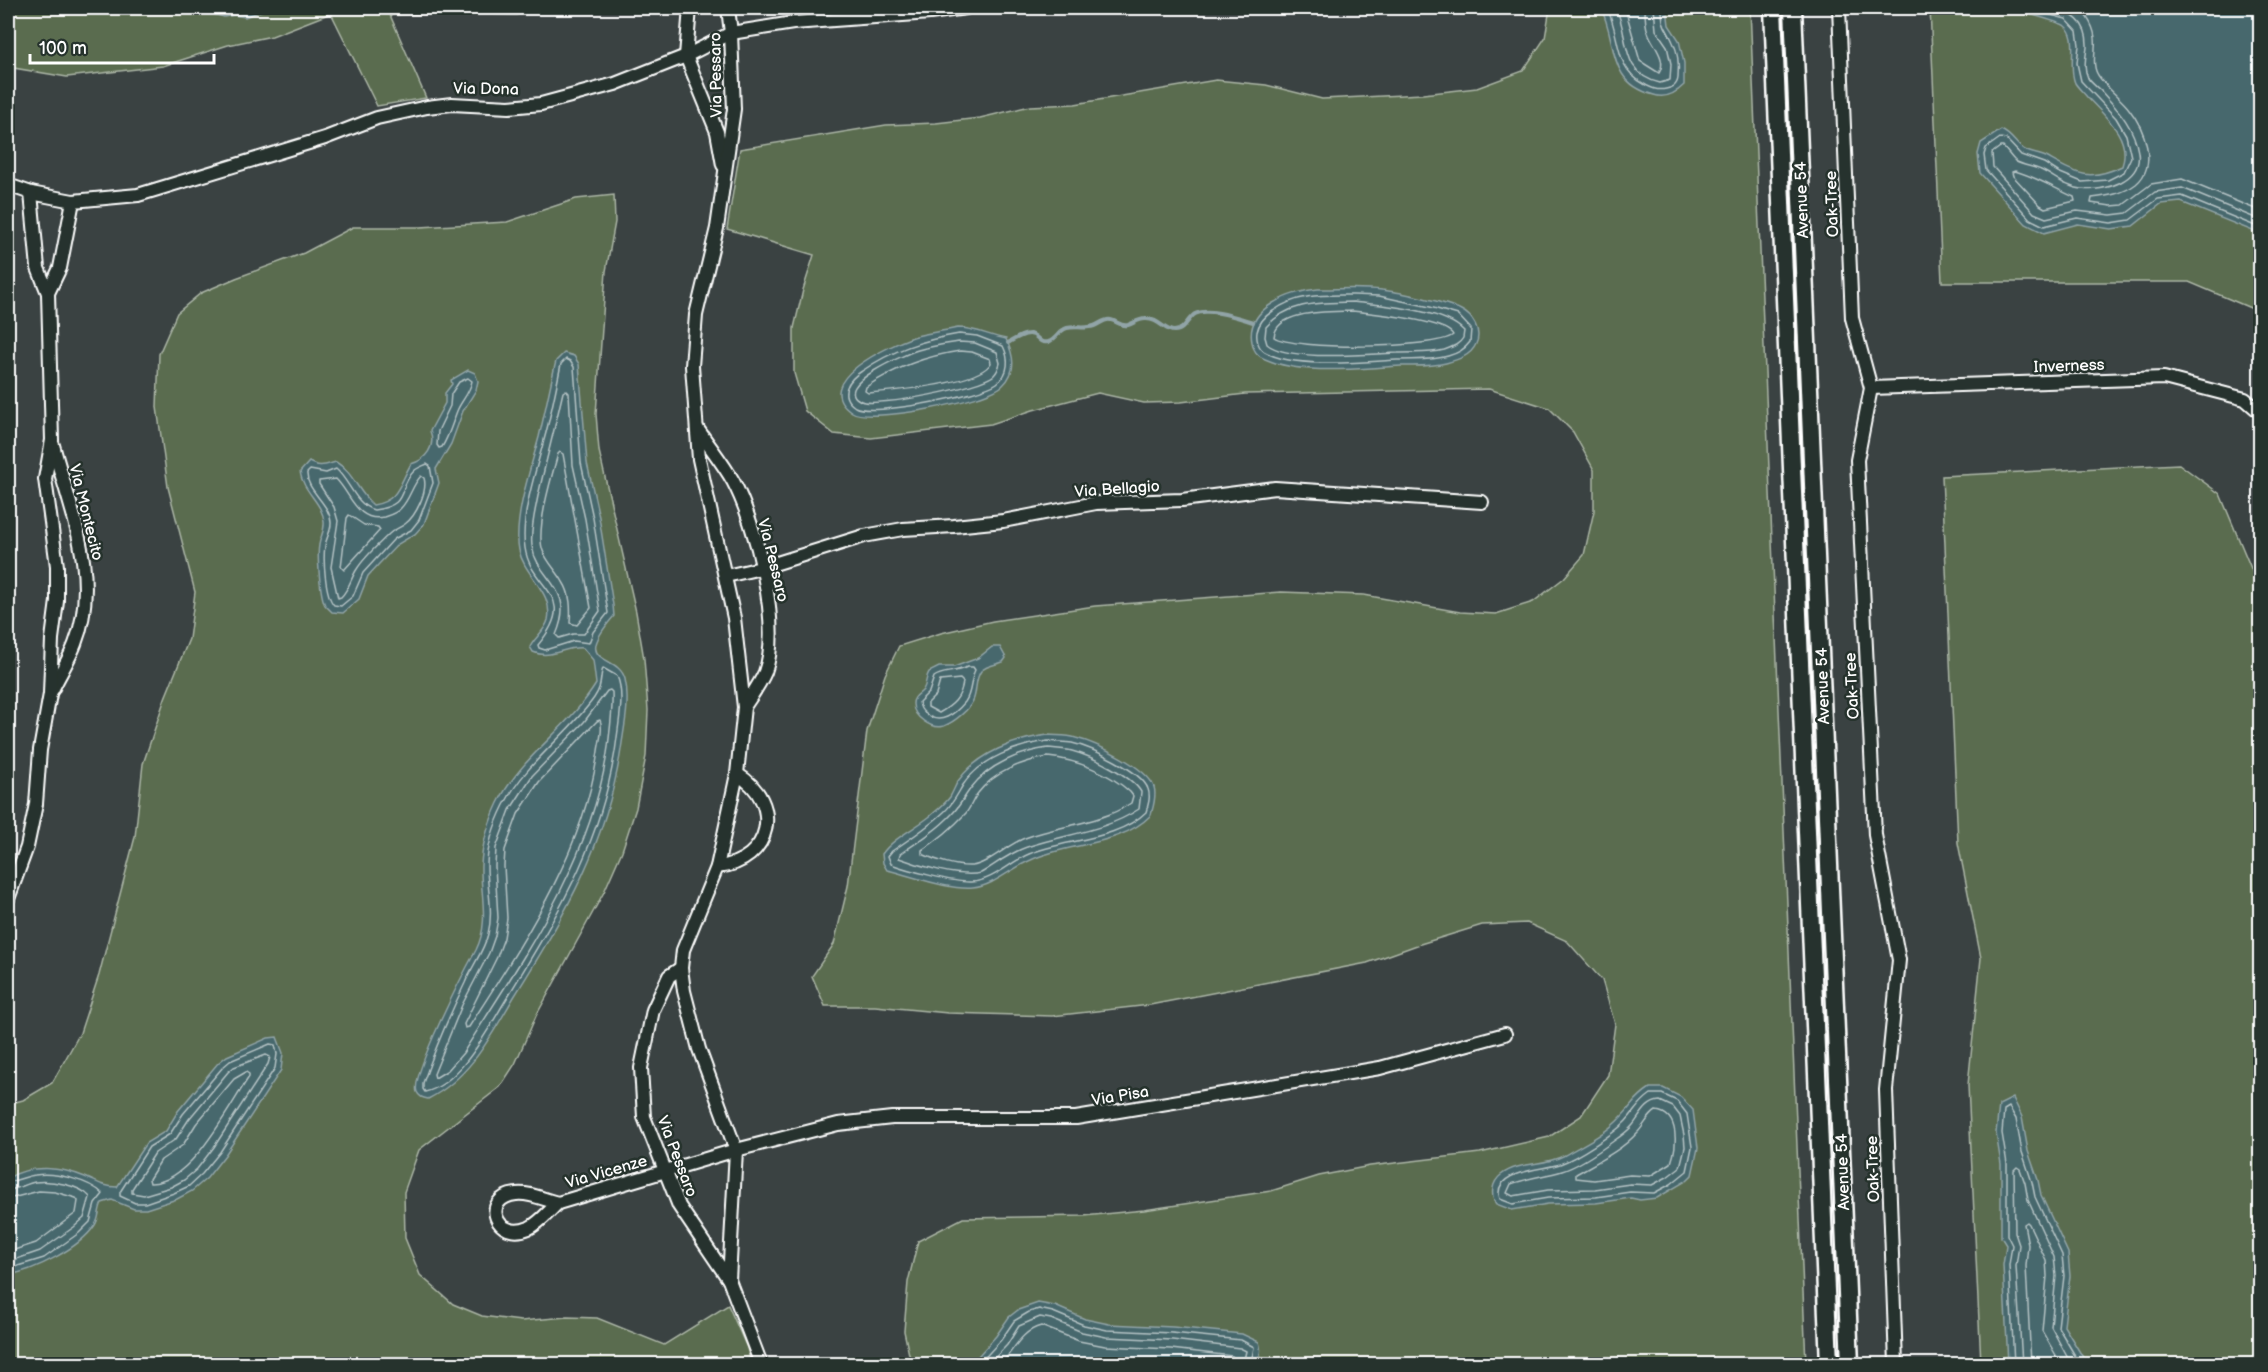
<svg xmlns="http://www.w3.org/2000/svg" width="2268" height="1372" font-family="'Balsamiq Sans',sans-serif">
<style>
.green{fill:#5a6c4f;stroke:#acb6a7;stroke-width:1.5}
.water{fill:#47686d;stroke:#91a4a7;stroke-width:1.5}
.lines{fill:none;stroke-linecap:round;stroke-linejoin:round}
.shore{stroke:#b5c3c5;stroke-width:1.5}
.stream{stroke:#91a4a7;stroke-width:4}
.minor-casing{stroke:#fff;stroke-width:16}
.tertiary-casing{stroke:#fff;stroke-width:21}
.minor{stroke:#26332d;stroke-width:12}
.tertiary{stroke:#26332d;stroke-width:16}
.labels{text-anchor:middle;stroke-width:5;stroke-linejoin:round;paint-order:stroke}
.street-label{font-size:16px;fill:#fff;stroke:#26332d}
</style>
<rect width="100%" height="100%" fill="#3a4242"/>
<filter id="ink" filterUnits="userSpaceOnUse"><feTurbulence type="fractalNoise" baseFrequency=".0167" numOctaves="2"/><feDisplacementMap in="SourceGraphic" scale="12" xChannelSelector="R" yChannelSelector="G"/><feConvolveMatrix kernelMatrix="1 2 1 2 8 2 1 2 1" color-interpolation-filters="sRGB"/></filter>
<g filter="url(#ink)">
<g class="green">
<path d="M8,8H540L516,15L453,13L390,15L426,98L377,106L331,13L272,36L228,45L163,66L67,77L8,67Z"/>
<path d="M1550,8H1750L1806,1364H911L904,1331L908,1282L918,1241L963,1218L1084,1216L1144,1210L1271,1191L1319,1176L1370,1166L1480,1153L1549,1137L1581,1116L1608,1075L1615,1024L1602,980L1567,941L1527,923L1482,925L1417,945L1367,963L1150,1005L1052,1016L948,1013L875,1006H825L812,976L834,944L848,886L867,731L885,675L899,646L941,633L993,621L1095,606L1281,592L1364,595L1460,612L1496,614L1533,602L1564,578L1584,555L1594,511V470L1573,432L1549,408L1489,389L1245,394L1181,402L1144,403L1098,393L1033,410L991,424L871,438L834,434L805,411L794,373V328L803,290L814,255L727,229L740,149L886,125L936,123L980,118L1030,106L1075,104L1216,80L1266,85L1322,99L1423,94L1477,88L1523,71L1545,38Z"/>
<path d="M1930,8H2260V312L2189,282H1942Z"/>
<path d="M614,195L615,222L606,271L596,414L599,451L636,612L644,659L648,710L646,756L636,808L622,851L604,892L536,1016L515,1064L500,1087L419,1150L404,1192L405,1238L420,1275L453,1304L482,1316L521,1321L567,1317L597,1318L664,1345L728,1305L747,1348L751,1364H8V1104L23,1100L52,1083L80,1033L99,975L135,837L143,764L165,698L189,639L195,592L168,487L157,407L159,354L177,313L201,293L236,278L304,253L353,227H420L507,222L576,199Z"/>
<path d="M2179,464L2220,494L2260,590V1364H1981L1968,1085L1981,958L1958,843L1942,476Z"/>
</g>
<g class="water">
<path d="M191,8H212L223,14L232,12L243,13L252,8H269L245,17L234,15L224,17Z"/>
<path d="M1601,8H1667L1669,25L1679,40L1684,63V85C1676,93 1666,99 1654,95C1606,82 1618,44 1601,8Z"/>
<path d="M2009,8H2260V234L2181,202L2161,204L2133,226L2111,229L2078,224L2044,233L2026,224L1980,173L1978,154L1981,143L2001,130C2013,135 2016,146 2025,150C2032,154 2041,154 2048,158C2077,174 2089,182 2122,166C2132,138 2105,116 2087,97C2084,93 2078,88 2075,83C2067,65 2080,38 2065,26C2061,22 2020,12 2009,8Z"/>
<path d="M1318,289C1339,289 1361,287 1382,290C1399,292 1447,302 1461,310C1473,316 1482,331 1476,344C1471,356 1457,360 1446,363C1431,367 1416,366 1401,366C1360,368 1303,376 1265,359C1257,356 1253,350 1252,342C1245,308 1291,291 1318,289Z"/>
<path d="M958,328C976,328 989,336 1006,339C1014,356 1017,371 1003,385C988,401 870,424 852,412C807,382 891,345 913,337C927,333 943,331 958,328Z"/>
<path d="M564,353L574,356L579,364L587,463L599,517L613,605L614,616C570,667 618,652 625,679C630,699 625,723 622,743C608,842 566,913 514,997C491,1036 470,1078 428,1099C423,1098 419,1097 417,1092C410,1076 465,970 476,950C490,922 480,894 481,865C482,844 489,822 498,803C521,756 569,728 596,684L593,660L583,648C564,646 551,660 533,652L530,647C535,637 545,631 548,620C554,592 524,576 519,550C513,520 531,467 539,437C545,412 550,386 556,361Z"/>
<path d="M468,370L475,373L478,381L476,390L463,411L451,444L436,469L439,483L424,524L415,534L398,544L378,565L368,576L359,599L343,613L332,612C329,609 327,607 325,605C320,596 317,555 319,545C320,537 325,531 324,522C323,503 303,492 300,472L309,462C320,468 325,465 336,462C353,472 358,492 373,505C399,501 399,484 411,464C426,460 436,446 430,431L445,403V393L452,384L451,380Z"/>
<path d="M992,647H1000L1006,658L1003,662C995,665 987,665 981,671C975,679 977,689 974,698C971,709 954,722 944,726C932,730 913,717 913,704C913,696 919,695 923,690C927,684 925,678 929,672L939,667H954L978,658Z"/>
<path d="M1048,735C1057,736 1067,735 1076,738C1096,743 1147,767 1154,787C1157,796 1153,807 1151,815C1120,847 1069,842 1031,860C1011,868 994,886 973,888C947,890 913,876 887,870L883,863L882,854C893,838 914,829 929,817C936,811 944,805 950,797C953,792 955,786 958,781C978,753 1015,739 1048,735Z"/>
<path d="M277,1037L283,1053L281,1070L225,1155L207,1178L192,1191L177,1199L146,1209H134L112,1200L102,1203C98,1210 100,1218 95,1225C80,1248 34,1271 8,1275V1178C31,1164 61,1167 85,1177C97,1182 104,1187 117,1187L146,1143L166,1131L178,1111L218,1063L227,1056L268,1038Z"/>
<path d="M1650,1088H1663L1681,1097L1693,1110L1698,1148L1692,1175L1686,1181L1657,1198L1640,1200L1631,1198L1596,1203L1548,1204L1512,1210L1496,1204C1490,1195 1492,1182 1501,1175C1519,1161 1544,1166 1563,1156C1582,1145 1606,1134 1621,1117C1634,1104 1633,1099 1650,1088Z"/>
<path d="M2013,1098L2022,1117L2028,1151L2038,1180L2041,1195L2068,1253L2070,1276L2064,1326L2087,1364H2008L2003,1265L2006,1245L2001,1237V1164L1996,1133L1999,1105Z"/>
<path d="M1038,1303L1055,1306L1085,1319L1109,1324L1173,1327L1242,1334L1259,1342C1262,1351 1261,1358 1254,1364H971L996,1336L1009,1317L1018,1310Z"/>
</g>
<g class="lines">
<g class="shore">
<path d="M1607,8C1621,36 1613,67 1644,84C1651,88 1657,91 1666,89C1672,88 1677,86 1678,78C1679,67 1678,52 1673,42C1666,26 1662,27 1662,8"/>
<path d="M1616,8C1630,38 1619,73 1660,83L1670,80L1671,64L1667,46L1656,30L1654,8"/>
<path d="M1625,8L1640,61L1659,73C1668,59 1652,45 1648,32C1645,25 1645,15 1645,8"/>
<path d="M2025,8L2066,19L2077,31L2079,45L2077,63L2081,81L2116,118L2126,135L2131,157L2124,172L2108,180L2082,182L2058,172L2044,163L2021,155L2006,139L2000,138L1986,148L1984,155L1986,170L2030,219L2044,226L2077,218L2111,223L2130,220L2158,199L2182,196L2260,228"/>
<path d="M2051,8C2072,13 2088,21 2087,47C2086,57 2083,68 2088,78C2091,83 2097,87 2101,91C2118,110 2134,126 2138,152C2143,181 2104,192 2082,189C2067,188 2054,176 2041,170C2033,166 2023,166 2015,161C2011,157 2007,151 2003,147H2000L1992,153L1993,167L2034,213L2046,218L2077,211L2111,215L2127,213L2155,192L2182,188L2260,220"/>
<path d="M2079,8C2090,19 2097,32 2095,48C2095,56 2093,63 2096,71C2100,83 2120,97 2129,109C2144,128 2159,165 2136,184C2123,194 2108,196 2092,198L2091,203L2111,206L2123,205L2151,184L2182,179L2260,211"/>
<path d="M2015,171C2036,177 2054,188 2074,197L2075,201L2045,208L2040,205L2013,176L2012,172Z"/>
<path d="M1353,295L1379,296L1430,307L1458,315L1471,329L1470,342C1464,350 1458,353 1448,356C1431,361 1414,359 1397,360C1364,362 1293,369 1265,352C1258,348 1256,339 1257,332C1259,322 1265,316 1273,311C1298,293 1325,295 1353,295Z"/>
<path d="M1353,302C1381,305 1444,309 1464,331L1463,338C1459,345 1452,347 1444,350C1429,354 1413,352 1398,353C1369,354 1288,362 1267,344L1265,337L1266,327C1289,301 1321,303 1353,302Z"/>
<path d="M1352,311C1371,313 1445,320 1453,335C1436,349 1293,350 1274,337C1276,309 1333,312 1352,311Z"/>
<path d="M959,334L977,336L1003,346C1009,358 1010,373 997,383C981,395 872,417 855,407C837,395 849,379 862,371C892,350 923,340 959,334Z"/>
<path d="M959,342L975,343L997,352L1000,363C999,367 997,372 994,375C982,387 876,408 861,401C829,386 908,353 918,350C931,346 946,344 959,342Z"/>
<path d="M960,351L972,352L990,359L991,363C979,384 893,391 868,393L865,391L866,387C896,367 925,356 960,351Z"/>
<path d="M566,359L570,361L574,367L581,463L593,518L608,613L593,632L589,643L574,641L545,650L539,648L538,645C581,594 531,590 525,548C520,517 536,471 544,440C551,415 556,389 561,364Z"/>
<path d="M468,378L472,381C470,393 461,401 457,411C452,424 449,436 442,447L439,448L437,445L438,431L450,406L451,394L459,382Z"/>
<path d="M566,390L569,393L573,465L585,519L600,611L584,634H573L559,638L556,635C577,586 537,581 532,546C530,530 535,512 538,496C546,461 555,427 563,392Z"/>
<path d="M560,452L563,454L591,608L577,625L570,623C571,609 571,594 563,582C557,571 547,562 543,551C535,531 552,475 558,454Z"/>
<path d="M427,464L430,466L433,483L419,520L411,530L394,539L374,561L363,573L353,596L341,606L334,605C325,596 323,559 325,546C326,538 331,532 331,523C330,503 306,491 307,473L310,470L326,473L336,469C349,480 356,506 374,510C411,505 396,489 414,471C417,468 423,466 427,464Z"/>
<path d="M421,476L424,478C428,491 416,516 405,524C400,528 394,529 389,534C379,544 365,556 357,569C351,578 349,589 341,597L338,598L331,567L338,521L334,507L319,484V481L336,479C351,494 357,523 384,517C390,515 397,513 401,508C410,499 412,485 421,476Z"/>
<path d="M349,515L364,525L378,527L380,530L344,570L341,567L347,518Z"/>
<path d="M967,667H973L975,670C970,680 972,693 965,702C955,714 940,726 926,714C921,710 920,708 919,702L929,692L934,677C942,671 955,673 967,667Z"/>
<path d="M603,668L617,676C624,692 620,714 618,730C606,836 561,909 507,998C489,1027 461,1084 425,1092L423,1089V1083C435,1049 449,1016 465,983C472,966 484,951 488,934C494,911 487,889 487,866C487,846 495,823 504,805C526,762 567,736 594,698C603,685 599,679 603,668Z"/>
<path d="M960,679L963,682C961,698 953,705 939,713L928,707V703L936,695L940,681Z"/>
<path d="M610,690L612,692C613,710 610,729 608,747C592,861 523,958 463,1053L448,1070L435,1078L434,1074L462,1005L489,953L495,936L498,918L495,866L496,848L510,810L532,776L584,722L607,691Z"/>
<path d="M600,720C604,728 599,742 598,751C584,853 523,942 469,1027L465,1028L464,1024L497,957L504,938L507,918L504,866L505,850L518,814L539,782L597,721Z"/>
<path d="M1048,741C1056,742 1064,742 1072,743C1090,747 1142,771 1148,789C1151,797 1148,805 1146,812C1117,841 1064,839 1029,854C1010,862 993,881 971,882C955,883 907,870 891,864L888,856L892,851C910,839 928,827 944,812C953,804 957,795 963,785C981,758 1018,745 1048,741Z"/>
<path d="M1048,748C1056,749 1064,749 1072,751C1091,756 1131,775 1141,792L1139,809C1106,831 1066,834 1030,846C1012,851 996,864 981,873C960,878 920,866 899,858L900,854C918,842 937,830 952,814C960,806 964,797 971,788C989,764 1020,752 1048,748Z"/>
<path d="M1048,757C1077,760 1108,772 1130,792L1133,796L1131,803C1100,824 1060,825 1025,838C1008,844 988,864 972,866C957,867 935,860 922,854V850C938,840 953,827 966,813C971,807 973,799 978,793C994,772 1023,761 1048,757Z"/>
<path d="M270,1044L275,1045L277,1054L275,1068L220,1152L202,1174L189,1186L174,1193L145,1203H135L120,1196V1192L149,1147L170,1134L183,1114L223,1067L230,1061Z"/>
<path d="M266,1055L270,1057L268,1064L214,1147L197,1169L184,1180L171,1187L144,1195L132,1193V1189L155,1153L176,1139L189,1119L228,1072L234,1067Z"/>
<path d="M246,1072L249,1074V1077C228,1108 191,1184 150,1183L149,1179L161,1160L183,1145L196,1124L234,1079Z"/>
<path d="M1651,1094H1662L1677,1101L1687,1114L1692,1147L1687,1171L1671,1184L1654,1193L1630,1192L1596,1197L1548,1198L1513,1204L1500,1199C1491,1170 1543,1170 1560,1164C1577,1158 1614,1134 1626,1121C1636,1110 1638,1103 1651,1094Z"/>
<path d="M1660,1101L1673,1107L1680,1116L1684,1135L1685,1147L1680,1167L1667,1177L1652,1185L1630,1184L1595,1189L1548,1190L1513,1196L1507,1193L1511,1184C1528,1178 1545,1176 1562,1171C1579,1166 1600,1151 1615,1140C1621,1136 1628,1131 1633,1125C1641,1115 1646,1102 1660,1101Z"/>
<path d="M1656,1111C1680,1114 1677,1146 1671,1163L1650,1176L1630,1175L1594,1180L1576,1178V1174C1597,1162 1621,1151 1637,1133C1644,1126 1648,1116 1656,1111Z"/>
<path d="M8,1182C17,1181 26,1176 35,1175C55,1172 89,1180 103,1194L95,1204L90,1222L79,1233L44,1258L8,1269"/>
<path d="M8,1190C17,1189 26,1184 35,1182C51,1180 80,1185 90,1197L84,1218L74,1227L40,1251L8,1262"/>
<path d="M8,1199L39,1191L55,1192L76,1198L78,1201L76,1213L36,1243L8,1252"/>
<path d="M979,1364L1001,1340L1014,1321L1029,1312L1039,1309L1053,1312L1084,1325L1107,1330L1172,1333L1241,1340L1254,1347L1251,1364"/>
<path d="M989,1364L1007,1345L1019,1326L1040,1317L1051,1319L1082,1332L1106,1337L1172,1340L1240,1348L1246,1351L1243,1364"/>
<path d="M1001,1364C1014,1350 1021,1331 1041,1326L1079,1341L1105,1346L1171,1349L1232,1356L1234,1359V1364"/>
<path d="M2014,1364L2009,1265L2012,1245L2007,1235V1164L2002,1133L2004,1110L2009,1107L2016,1119L2022,1152L2032,1182L2035,1197L2062,1255L2064,1276L2058,1327L2080,1364"/>
<path d="M2022,1364L2016,1266L2019,1245L2015,1233L2014,1170L2017,1167L2020,1169L2025,1183L2028,1200L2054,1257L2056,1276L2051,1327L2071,1364"/>
<path d="M2031,1364L2026,1266L2028,1245L2024,1224L2027,1222L2029,1224L2046,1260L2047,1276L2042,1331L2061,1364"/>
</g>
<path class="stream" d="M1008,343C1042,322 1032,345 1048,342C1056,340 1059,330 1067,328C1075,326 1085,329 1094,326C1100,324 1105,318 1111,320C1117,321 1121,327 1128,325C1134,323 1139,319 1145,319C1159,318 1164,331 1174,331C1185,331 1187,319 1195,314C1208,307 1239,318 1253,322"/>
<defs>
<g id="minor">
<path d="M690,8L686,56L717,132L723,165"/>
<path d="M728,8L731,33L734,109L717,228L696,315L692,366L699,459L734,618L744,707L737,774L717,867L683,950L681,968L684,991L699,1049L736,1150L729,1280"/>
<path d="M1839,8L1852,318L1871,388L1857,460L1875,835L1899,960L1886,1090L1896,1364"/>
<path d="M8,185L31,193L73,201L138,195L325,138L377,118L427,107L452,104L509,107L541,104L615,84L686,56L731,33L793,23L930,13L966,8"/>
<path d="M48,293L60,268L73,201"/>
<path d="M1871,388L2164,378L2245,399L2260,412"/>
<path d="M697,428C709,446 723,463 733,481C756,524 782,625 765,672C760,684 751,696 744,707"/>
<path d="M726,576L761,568L864,536L903,529L954,526L1003,521L1096,503L1182,500L1275,488L1482,502"/>
<path d="M52,690C59,675 69,660 75,644C101,578 70,509 53,445"/>
<path d="M717,867C772,862 784,802 737,774"/>
<path d="M8,899L27,847L36,804L40,750L50,694L52,639L57,601V566L45,479L52,440L48,293L38,268L31,193"/>
<path d="M681,968L669,976L653,1010L641,1068L644,1117L679,1206L729,1280L761,1364"/>
<path d="M558,1203C545,1200 529,1192 516,1194C480,1198 496,1242 529,1228C540,1223 549,1211 558,1203L736,1150L838,1124L892,1118H1076L1380,1068L1505,1034"/>
</g>
<g id="tertiary">
<path d="M1773,8L1829,1364"/>
<path d="M1793,8L1850,1364"/>
</g>
</defs>
<use href="#minor" class="minor-casing"/>
<use href="#tertiary" class="tertiary-casing"/>
<use href="#minor" class="minor"/>
<use href="#tertiary" class="tertiary"/>
</g>
</g>
<g class="labels">
<g class="street-label">
<text transform="translate(715 75) rotate(-91)" y="6">Via Pessaro</text>
<text transform="translate(486 88) rotate(1)" y="6">Via Dona</text>
<text transform="translate(1801 200) rotate(-92)" y="6">Avenue 54</text>
<text transform="translate(1831 204) rotate(-92)" y="6">Oak-Tree</text>
<text transform="translate(2069 365) rotate(-2)" y="6">Inverness</text>
<text transform="translate(1117 488) rotate(-4)" y="6">Via Bellagio</text>
<text transform="translate(87 512) rotate(76)" y="6">Via Montecito</text>
<text transform="translate(774 560) rotate(76)" y="6">Via Pessaro</text>
<text transform="translate(1822 686) rotate(-92)" y="6">Avenue 54</text>
<text transform="translate(1851 686) rotate(-93)" y="6">Oak-Tree</text>
<text transform="translate(1120 1095) rotate(-9)" y="6">Via Pisa</text>
<text transform="translate(678 1156) rotate(69)" y="6">Via Pessaro</text>
<text transform="translate(1872 1169) rotate(-92)" y="6">Oak-Tree</text>
<text transform="translate(606 1171) rotate(-16)" y="6">Via Vicenze</text>
<text transform="translate(1842 1172) rotate(-92)" y="6">Avenue 54</text>
</g>
</g>
<rect width="2268" height="1372" fill="none" stroke="#26332d" stroke-width="30"/>
<rect x="15" y="15" width="2238" height="1342" fill="none" stroke="#fff" stroke-width="2" filter="url(#ink)"/>
<path d="M30 54v9h184v-9" fill="none" stroke="#ffffff" stroke-width="3"/>
<text x="39" y="54" font-size="18" fill="#ffffff" stroke="#26332d" stroke-width="4.5" paint-order="stroke">100 m</text>
</svg>
